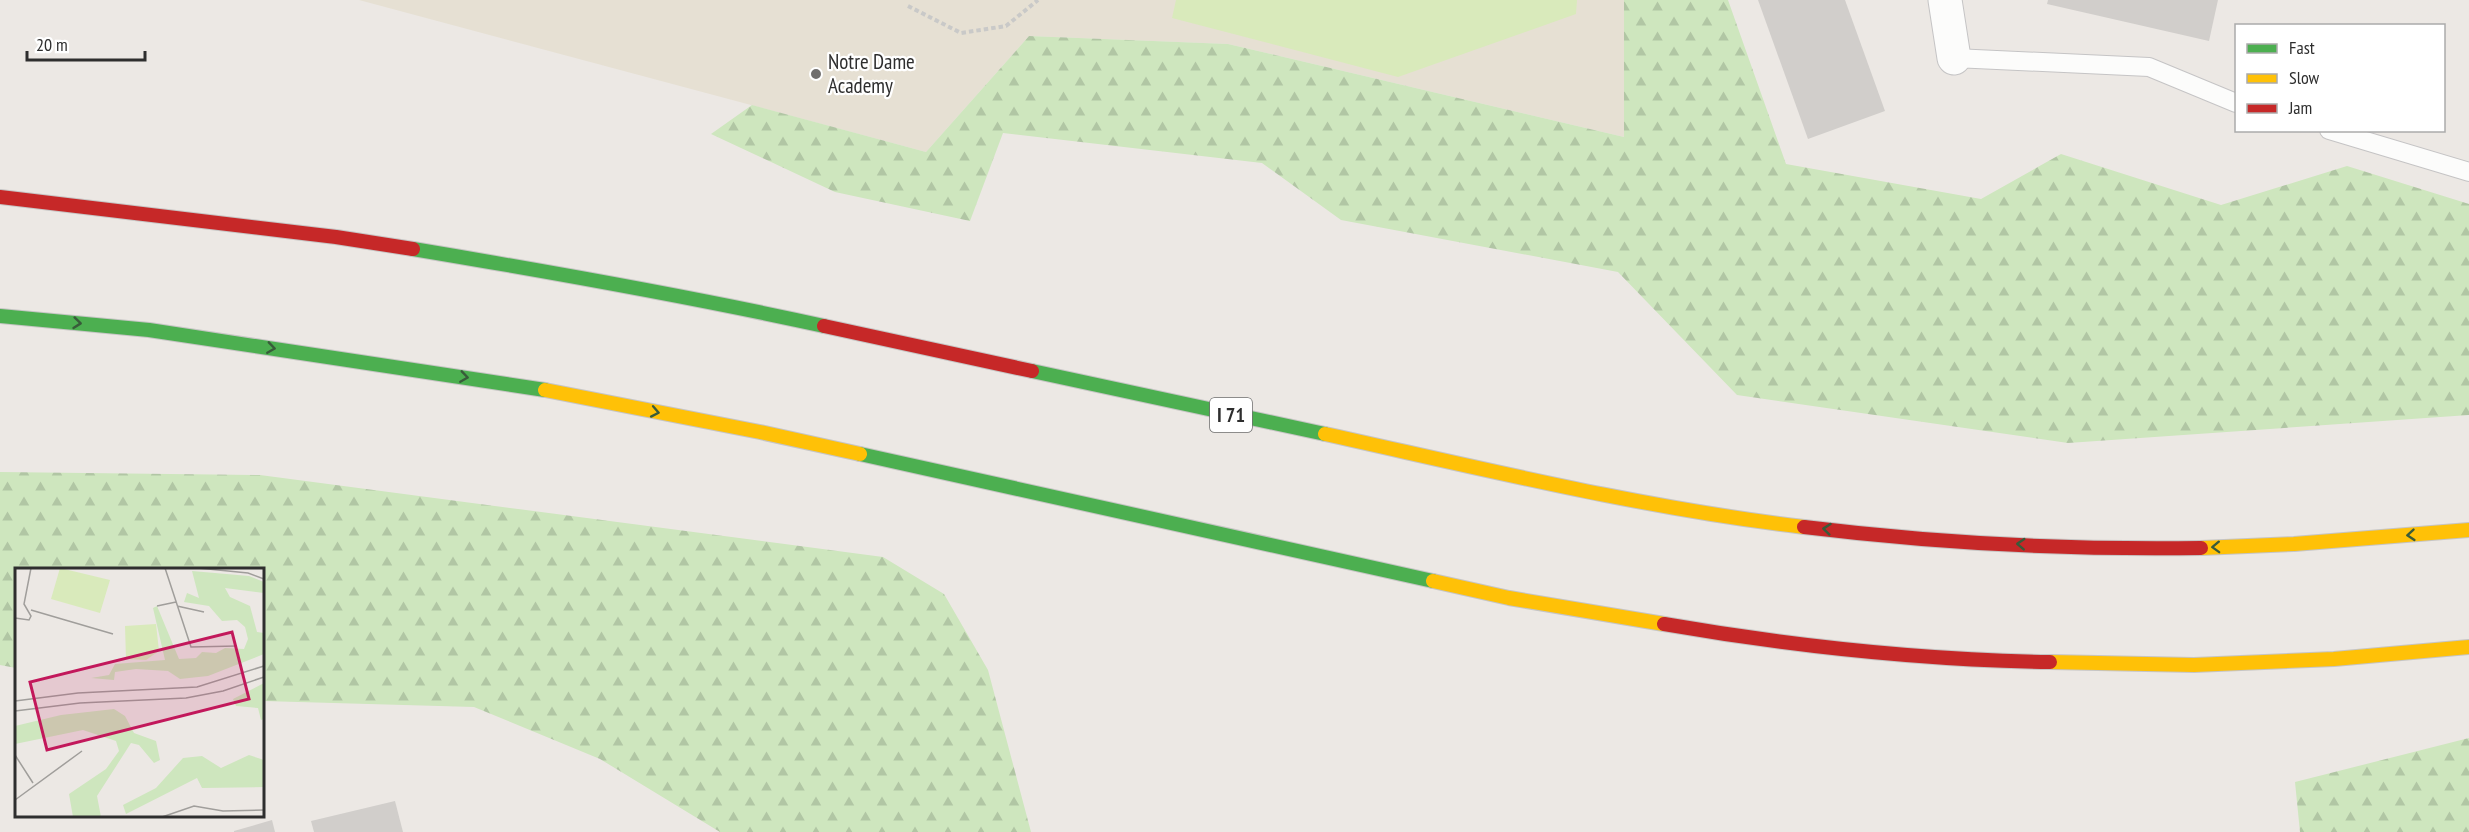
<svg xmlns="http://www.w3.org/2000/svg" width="2469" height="832" font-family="'PT Sans Narrow',sans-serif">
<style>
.education{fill:#e6e0d3}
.forest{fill:url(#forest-firs)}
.pitch{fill:#d9eabb}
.building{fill:#d1cecb}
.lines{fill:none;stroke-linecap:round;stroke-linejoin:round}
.lane-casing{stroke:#c5c4c5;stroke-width:20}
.street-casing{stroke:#c5c4c5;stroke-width:35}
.fast-casing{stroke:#c6c5c4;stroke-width:16}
.slow-casing{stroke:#c6c5c4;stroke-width:16}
.jam-casing{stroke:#c6c5c4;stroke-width:16}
.path{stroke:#c9c9c8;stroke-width:4;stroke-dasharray:4.5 3;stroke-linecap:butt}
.lane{stroke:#fcfcfb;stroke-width:18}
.street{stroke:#fcfcfb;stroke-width:33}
.fast{stroke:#4caf50;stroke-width:14}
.slow{stroke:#ffc107;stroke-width:14}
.jam{stroke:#c62828;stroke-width:14}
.oneway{stroke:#385b3a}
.poi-dot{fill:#706f6e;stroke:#fff;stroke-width:2}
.labels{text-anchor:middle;stroke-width:4.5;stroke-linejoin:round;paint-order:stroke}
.shield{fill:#fff;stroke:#6d6d6d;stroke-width:1.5}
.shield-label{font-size:20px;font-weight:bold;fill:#2e2e2e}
.poi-label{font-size:21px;fill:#2e2e2e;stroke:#fff;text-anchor:start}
.inset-road{fill:none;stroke:#a09e9b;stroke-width:1.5}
.view{fill:#c2185b;fill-opacity:0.15;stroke:#c2185b;stroke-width:3}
.inset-edge{fill:none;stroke:#2e2e2e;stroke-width:3}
</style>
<defs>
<pattern id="forest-firs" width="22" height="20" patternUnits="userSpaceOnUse" patternTransform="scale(1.5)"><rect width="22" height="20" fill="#cee6be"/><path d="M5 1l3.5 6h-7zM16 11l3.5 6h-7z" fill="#b1c6a4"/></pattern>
</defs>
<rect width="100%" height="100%" fill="#ece8e4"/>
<path class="education" d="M359,0H1624V137L1228,44L1029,36L926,152Z"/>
<g class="forest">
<path d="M1624,0H1728L1786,164L1981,199L2061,154L2221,205L2347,166L2469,204V415L2068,443L1737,395L1618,272L1341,220L1262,163L1003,133L970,221L835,192L711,134L752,105L926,152L1029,36L1228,44L1624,137Z"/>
<path d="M0,472L260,475L883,557L944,594L988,670L1031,832H720L600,759L474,707L263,701L262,570H16V668L0,665Z"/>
<path d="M2469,738V832H2300L2295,782Z"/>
</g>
<path class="pitch" d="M1176,0H1577L1576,14L1398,77L1172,18Z"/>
<g class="building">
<path d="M1758,0H1845L1885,111L1808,139Z"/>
<path d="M2048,0H2218L2209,41L2047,4Z"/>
<path d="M395,801L403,832H314L311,821Z"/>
<path d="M272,820L275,832H234V831Z"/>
</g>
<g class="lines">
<defs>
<g id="lane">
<path d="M1954,58L2149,67L2236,103"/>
<path d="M2329,130L2469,172"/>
</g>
<path id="street" d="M1945,0L1954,58"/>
<g id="fast">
<path d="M413,249C551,272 688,296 824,326"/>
<path d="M0,316L149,330L545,390"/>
<path d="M1032,371L1325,434"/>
<path d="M860,454L1433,581"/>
</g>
<g id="slow">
<path d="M545,390L760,432L860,454"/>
<path d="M1325,434C1484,469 1642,508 1804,527"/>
<path d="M2201,548L2294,544L2469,530"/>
<path d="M1433,581L1509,598L1664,624"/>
<path d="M2050,662L2194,665L2334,659L2469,647"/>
</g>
<g id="jam">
<path d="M0,197L336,237L413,249"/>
<path d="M824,326L1032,371"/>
<path d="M1804,527C1935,543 2069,550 2201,548"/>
<path d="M1664,624C1791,646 1921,660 2050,662"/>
</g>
</defs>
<use href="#lane" class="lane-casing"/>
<use href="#street" class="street-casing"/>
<use href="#fast" class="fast-casing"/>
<use href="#slow" class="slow-casing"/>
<use href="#jam" class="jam-casing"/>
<path class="path" d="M908,6L961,33L1006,26L1038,0"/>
<use href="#lane" class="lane"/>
<use href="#street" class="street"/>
<use href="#fast" class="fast"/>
<use href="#slow" class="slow"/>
<use href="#jam" class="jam"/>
</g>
<defs><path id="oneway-chevron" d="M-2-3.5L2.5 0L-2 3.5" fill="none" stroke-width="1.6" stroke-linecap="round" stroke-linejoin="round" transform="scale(1.5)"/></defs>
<g class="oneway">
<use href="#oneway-chevron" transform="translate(77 323) rotate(6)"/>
<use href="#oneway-chevron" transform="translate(271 348) rotate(8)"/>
<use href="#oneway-chevron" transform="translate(464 377) rotate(8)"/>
<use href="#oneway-chevron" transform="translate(655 412) rotate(11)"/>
<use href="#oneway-chevron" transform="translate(1827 529) rotate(-174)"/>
<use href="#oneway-chevron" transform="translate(2411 535) rotate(175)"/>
<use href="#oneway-chevron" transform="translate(2021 544) rotate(-177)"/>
<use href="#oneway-chevron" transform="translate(2216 547) rotate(178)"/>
</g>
<circle class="poi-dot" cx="816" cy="74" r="6"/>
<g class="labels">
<rect class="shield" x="1210" y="398" width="42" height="34" rx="4.5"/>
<g class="shield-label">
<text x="1231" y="422">I 71</text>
</g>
<g class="poi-label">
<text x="828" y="69">Notre Dame<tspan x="828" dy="24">Academy</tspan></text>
</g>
</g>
<g transform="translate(15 568)">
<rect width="249" height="249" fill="#ece8e4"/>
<path d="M177,3L234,8L249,14V25L210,20L215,29L235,38L242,64L249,65V86L193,108L165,111L153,103L121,101L100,104L99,112L76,110L94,107L100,96L150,92L138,40L142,38L164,91L181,90L187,84L201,85L210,80L229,81L233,71L230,59L222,52L207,53L194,38L169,34L172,25L184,30ZM249,115V151L246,152L243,140L221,138L218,131ZM99,141L110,148L119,165L141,173L145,192L139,195L124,177L116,175L82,228L86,249H58L54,226L91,201L104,183L101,173L68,162L0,176V158L46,147ZM234,187L249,192V219L187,220L182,210L111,246L108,237L141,220L168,190L187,188L206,200Z" fill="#cee6be"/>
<path d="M45,0L95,12L85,45L36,31ZM141,56L144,83L131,92L111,91L110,58Z" fill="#d9eabb"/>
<path class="inset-road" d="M150,0L176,79L222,78M183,0L233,5L249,11M142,38L161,34M162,38L189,44M16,42L98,66M0,50L14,52L16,48L9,36L16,0M0,133L63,125L182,119L249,98M0,143L65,135L171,130L208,123L249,109M0,187L18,215M0,232L67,183M147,249L179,238L208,243L249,242"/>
<path class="view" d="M217,64L234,131L32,182L15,114Z"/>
<rect width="249" height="249" class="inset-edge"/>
</g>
<rect x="2235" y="24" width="210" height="108" fill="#ffffff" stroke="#ababab" stroke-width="1.5"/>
<rect x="2247" y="44" width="30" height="9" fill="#4caf50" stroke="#ababab" stroke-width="1.5"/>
<text x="2289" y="54" font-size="18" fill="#2e2e2e">Fast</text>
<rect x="2247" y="74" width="30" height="9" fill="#ffc107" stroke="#ababab" stroke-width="1.5"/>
<text x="2289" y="84" font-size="18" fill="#2e2e2e">Slow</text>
<rect x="2247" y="104" width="30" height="9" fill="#c62828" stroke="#ababab" stroke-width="1.5"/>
<text x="2289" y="114" font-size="18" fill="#2e2e2e">Jam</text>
<path d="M27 51v9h118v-9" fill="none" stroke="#2e2e2e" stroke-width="3"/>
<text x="36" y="51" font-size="18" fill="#2e2e2e" stroke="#ffffff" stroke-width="4.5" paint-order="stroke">20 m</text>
</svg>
